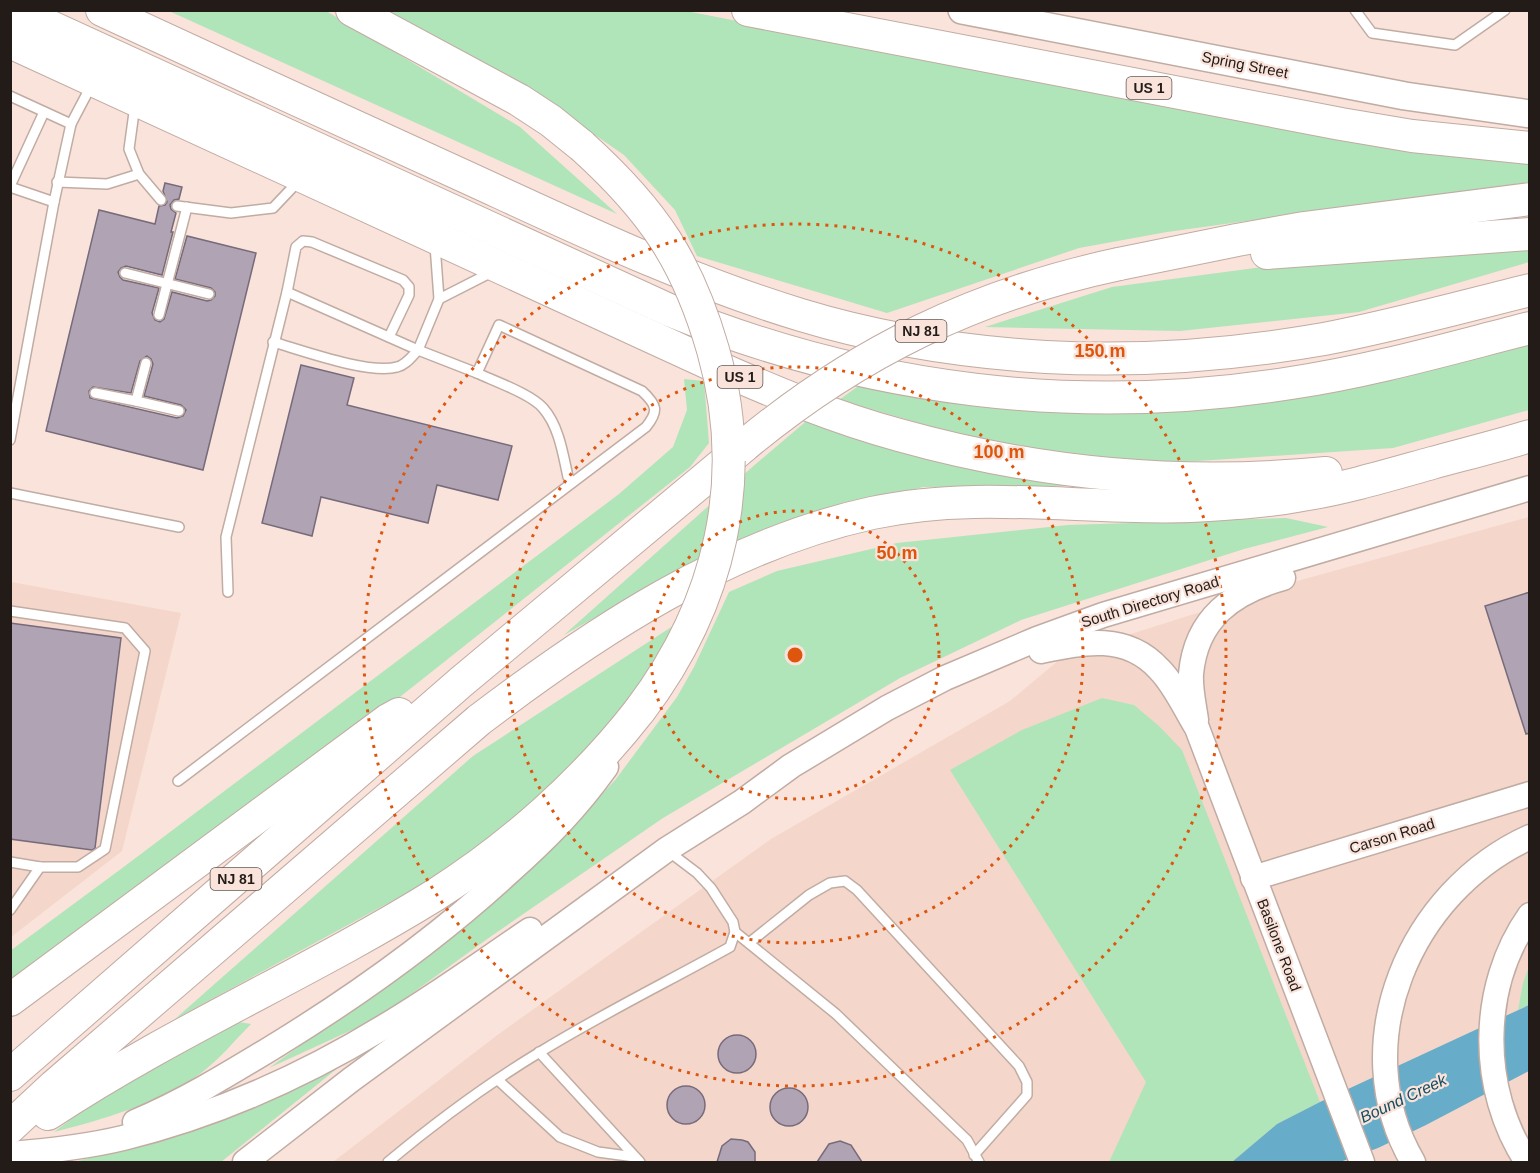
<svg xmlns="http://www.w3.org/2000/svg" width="1540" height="1173" font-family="Arial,sans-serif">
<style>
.built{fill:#f4d7ca}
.green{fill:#b0e4b9}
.water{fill:#67acc8}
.building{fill:#b0a3b4;stroke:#776b7b;stroke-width:1.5;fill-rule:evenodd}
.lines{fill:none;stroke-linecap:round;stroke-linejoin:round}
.lane-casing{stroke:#c1aca3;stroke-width:12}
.secondary-casing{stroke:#c1aca3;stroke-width:27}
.primary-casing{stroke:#c1aca3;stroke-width:30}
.highway-casing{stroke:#c1aca3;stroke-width:34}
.lane{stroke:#fff;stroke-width:9}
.secondary{stroke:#fff;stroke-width:24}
.primary{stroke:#fff;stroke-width:27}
.highway{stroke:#fff;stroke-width:32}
.highway-bridge-casing{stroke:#c1aca3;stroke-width:34;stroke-linecap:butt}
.highway-bridge{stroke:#fff;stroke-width:32}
.ring{fill:none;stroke:#de560d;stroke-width:3;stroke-dasharray:3 6}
.labels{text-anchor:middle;stroke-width:4.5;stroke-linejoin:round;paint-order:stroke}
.shield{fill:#f9e3da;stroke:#625752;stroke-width:1.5}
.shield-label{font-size:14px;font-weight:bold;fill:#221b18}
.street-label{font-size:15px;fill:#221b18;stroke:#f9e3da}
.water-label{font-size:16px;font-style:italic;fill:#144d61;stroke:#f9e3da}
.centre{fill:#de560d;stroke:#f9e3da;stroke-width:3}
.ring-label{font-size:18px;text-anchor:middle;font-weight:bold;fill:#de560d;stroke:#f9e3da;stroke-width:4.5;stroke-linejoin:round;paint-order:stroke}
</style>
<rect width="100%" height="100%" fill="#f9e3da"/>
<g class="built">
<path d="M1529,517V1162H333L496,1036L771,839L1010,701L1065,655L1301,580Z"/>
<path d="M11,582L181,613L122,851L11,937Z"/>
</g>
<g class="green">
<path d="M169,11H326L520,127L617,214Z"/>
<path d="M371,11H686L1296,130L1529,163V182L1167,232L1079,248L887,313L697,256L675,210L624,155L585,128Z"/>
<path d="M1529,245V262L1359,312L1180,331L985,327L1112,287L1324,259Z"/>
<path d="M1529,338V410L1393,448L1168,463L1006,448L839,400L864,382L1008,405Z"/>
<path d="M684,379L704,381L709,443L690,467L391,704L11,987L10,951L125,866L619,494L673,447L687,410Z"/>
<path d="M810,418L864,439L1067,486L923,487L787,522L690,564L564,635L750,469Z"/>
<path d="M1286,518L1328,527L1244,549L1021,620L900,678L663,818L490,937L378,1018L269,1068L466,926L546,855L616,779L677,697L694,667L729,592L777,571L897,543L1068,525Z"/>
<path d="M673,626L648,674L597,743L507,827L427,882L175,1019L473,756Z"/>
<path d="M1102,698L1134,705L1159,726L1182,750L1320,1102L1277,1124L1232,1162H1109L1146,1082L950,770L1022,730Z"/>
<path d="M1529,967V1005L1518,1010L1523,983Z"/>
<path d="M238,1022L251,1024C235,1040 219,1060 201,1073C158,1104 104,1119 54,1132L109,1091Z"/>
<path d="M339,1067L221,1162H74L183,1133Z"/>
</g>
<path class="water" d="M1529,1005V1071L1426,1125L1378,1148L1340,1162H1232L1277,1124L1320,1102Z"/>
<g class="building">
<path d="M165,183L182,187L179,199L174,200L170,205L171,209L176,213L171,232H173L162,275L126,266L121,268L118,272L120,277L123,280L159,288L152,313L155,320L160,322L164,319L172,292L207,301L211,300L215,296V292L211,288L175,279L187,236L256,253L203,470L46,431L99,210L155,224L159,206L165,205L167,202L163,191ZM147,356L151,359L153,364L144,396L181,405L186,410L183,416L177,418L90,398L89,391L93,387L131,393L140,361Z"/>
<path d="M301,365L354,378L347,405L512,446L498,500L437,485L428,523L321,497L312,536L262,523Z"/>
<path d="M1530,592V733L1526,734L1485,606Z"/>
<path d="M10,623L121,638L95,848L92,850L10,839Z"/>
<circle cx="737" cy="1054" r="19"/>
<circle cx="686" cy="1105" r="19"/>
<circle cx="789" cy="1107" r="19"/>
<path d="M731,1139L742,1140L748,1142L755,1152V1162H717L722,1146Z"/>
<path d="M840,1141L851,1145L862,1162H817L829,1144Z"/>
</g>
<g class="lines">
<defs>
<g id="lane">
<path d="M1355,10L1372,33L1455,45L1505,10"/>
<path d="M10,96L71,124L92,84"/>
<path d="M135,105L129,149L139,174L161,200"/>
<path d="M57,182L107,184L139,174"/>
<path d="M10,186L44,112"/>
<path d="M10,187L54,202L71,124"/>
<path d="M177,206L231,213L273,208L291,189L298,178"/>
<path d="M435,245L439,299L492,272"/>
<path d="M125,273L209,294"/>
<path d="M159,315L187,207"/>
<path d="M273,342C301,350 370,375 397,367C406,365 412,356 418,350L287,292"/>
<path d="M146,363L136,401L179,411"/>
<path d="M477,373C494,381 531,394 543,408C559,426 563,454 568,477L572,482"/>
<path d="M95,393L136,401"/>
<path d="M10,440L54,202"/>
<path d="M10,493L179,527"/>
<path d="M228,592L226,537L287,292L296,247L303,241L312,242L403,280L409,287V295L389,337"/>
<path d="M10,611L125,628L145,651L105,849L78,867H40"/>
<path d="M178,781L646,427C659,411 657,405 642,391L499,325L477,373L418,350L439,299"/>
<path d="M10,862L40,867L10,910"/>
<path d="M735,932L836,1014L967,1140L979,1162"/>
<path d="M749,943L809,895L830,883L845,881L857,890L1019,1066L1027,1082V1095L974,1155"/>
<path d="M539,1052L640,1162"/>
<path d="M498,1080L560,1137L598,1152L635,1157"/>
<path d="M388,1162C436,1122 487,1084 540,1052C602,1014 667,982 730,947L735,932L733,922L711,888L697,873L668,851"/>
</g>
<g id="secondary">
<path d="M1041,651C1084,642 1126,633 1159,669C1175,685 1185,709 1197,728L1362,1162"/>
<path d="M1196,720C1194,705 1190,689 1191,674C1196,618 1233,592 1283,578"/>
<path d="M1253,878L1530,794"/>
<path d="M135,1122C185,1101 232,1072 278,1044C359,994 437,938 508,873C546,839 576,809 606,767"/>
<path d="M10,1154C48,1151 86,1147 123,1138C213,1116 303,1076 382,1028C433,998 481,963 530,930"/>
<path d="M245,1162L352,1079L666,850L742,802L791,766L887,708L945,678L1037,639L1103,615L1530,488"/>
<path d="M1413,1162C1344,1044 1410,891 1530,837"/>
<path d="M1527,1162C1479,1089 1479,987 1530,915"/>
</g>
<path id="primary" d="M962,10L1405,96L1530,114"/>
<g id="highway">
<path d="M14,10L669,310C868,391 1078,417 1291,383C1372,371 1451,348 1530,328"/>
<path d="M102,10C223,66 345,122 466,177C575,227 685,280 801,315C880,339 963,352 1046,357C1139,362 1232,355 1324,339C1393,326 1461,307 1530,290"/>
<path d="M352,10L519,100L551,121L582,146"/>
<path d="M748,10L1341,124L1412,136L1530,148"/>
<path d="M10,42L717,367C776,393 836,418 899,435C1038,474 1183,487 1326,473"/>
<path d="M1267,253L1530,234"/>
<path d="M1119,264L1237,240L1304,228L1530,199"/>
<path d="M10,1000L388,720L399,714"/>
<path d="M10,1075L461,682L744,446"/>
<path d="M48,1114C172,1032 309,973 435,895C512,846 584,782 640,710"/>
<path d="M10,1127L54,1086L479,720C596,631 726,545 872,513C978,490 1084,510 1191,506C1228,504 1265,502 1302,495C1346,488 1389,475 1432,463C1465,454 1497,446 1530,436"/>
</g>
</defs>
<use href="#lane" class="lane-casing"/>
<use href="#secondary" class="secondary-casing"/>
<use href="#primary" class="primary-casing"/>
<use href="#highway" class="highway-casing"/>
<use href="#lane" class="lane"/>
<use href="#secondary" class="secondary"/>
<use href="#primary" class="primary"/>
<use href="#highway" class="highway"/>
<defs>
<g id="highway-bridge">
<path d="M582,146C613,174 643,205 666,241C687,274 702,312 713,350C750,479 720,604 640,710"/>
<path d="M745,445C857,352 977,294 1119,264"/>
</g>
</defs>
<use href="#highway-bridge" class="highway-bridge-casing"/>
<use href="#highway-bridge" class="highway-bridge"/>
</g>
<g class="ring">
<circle cx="795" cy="655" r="144"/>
<circle cx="795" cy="655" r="288"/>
<circle cx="795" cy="655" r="431"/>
</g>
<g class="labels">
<g class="shield">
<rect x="1126.5" y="77" width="45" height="22" rx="4.5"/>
<rect x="895.5" y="320" width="51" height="22" rx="4.5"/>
<rect x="717.5" y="366" width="45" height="22" rx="4.5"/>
<rect x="210.5" y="868" width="51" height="22" rx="4.5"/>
</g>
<g class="shield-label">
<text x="1149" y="93">US 1</text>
<text x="921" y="336">NJ 81</text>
<text x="740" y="382">US 1</text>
<text x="236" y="884">NJ 81</text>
</g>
<g class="street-label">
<text transform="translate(1245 65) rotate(11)" y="5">Spring Street</text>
<text transform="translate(1150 602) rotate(-17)" y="5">South Directory Road</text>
<text transform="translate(1392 836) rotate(-17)" y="5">Carson Road</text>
<text transform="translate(1279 945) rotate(69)" y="5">Basilone Road</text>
</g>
<g class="water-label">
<text transform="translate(1403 1098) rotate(-25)" y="6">Bound Creek</text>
</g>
</g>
<circle cx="795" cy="655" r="9" class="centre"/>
<g class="ring-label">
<text x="1100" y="357">150 m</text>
<text x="999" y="458">100 m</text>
<text x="897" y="559">50 m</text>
</g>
<rect width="1540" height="1173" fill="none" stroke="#221b18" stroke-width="24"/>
</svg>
